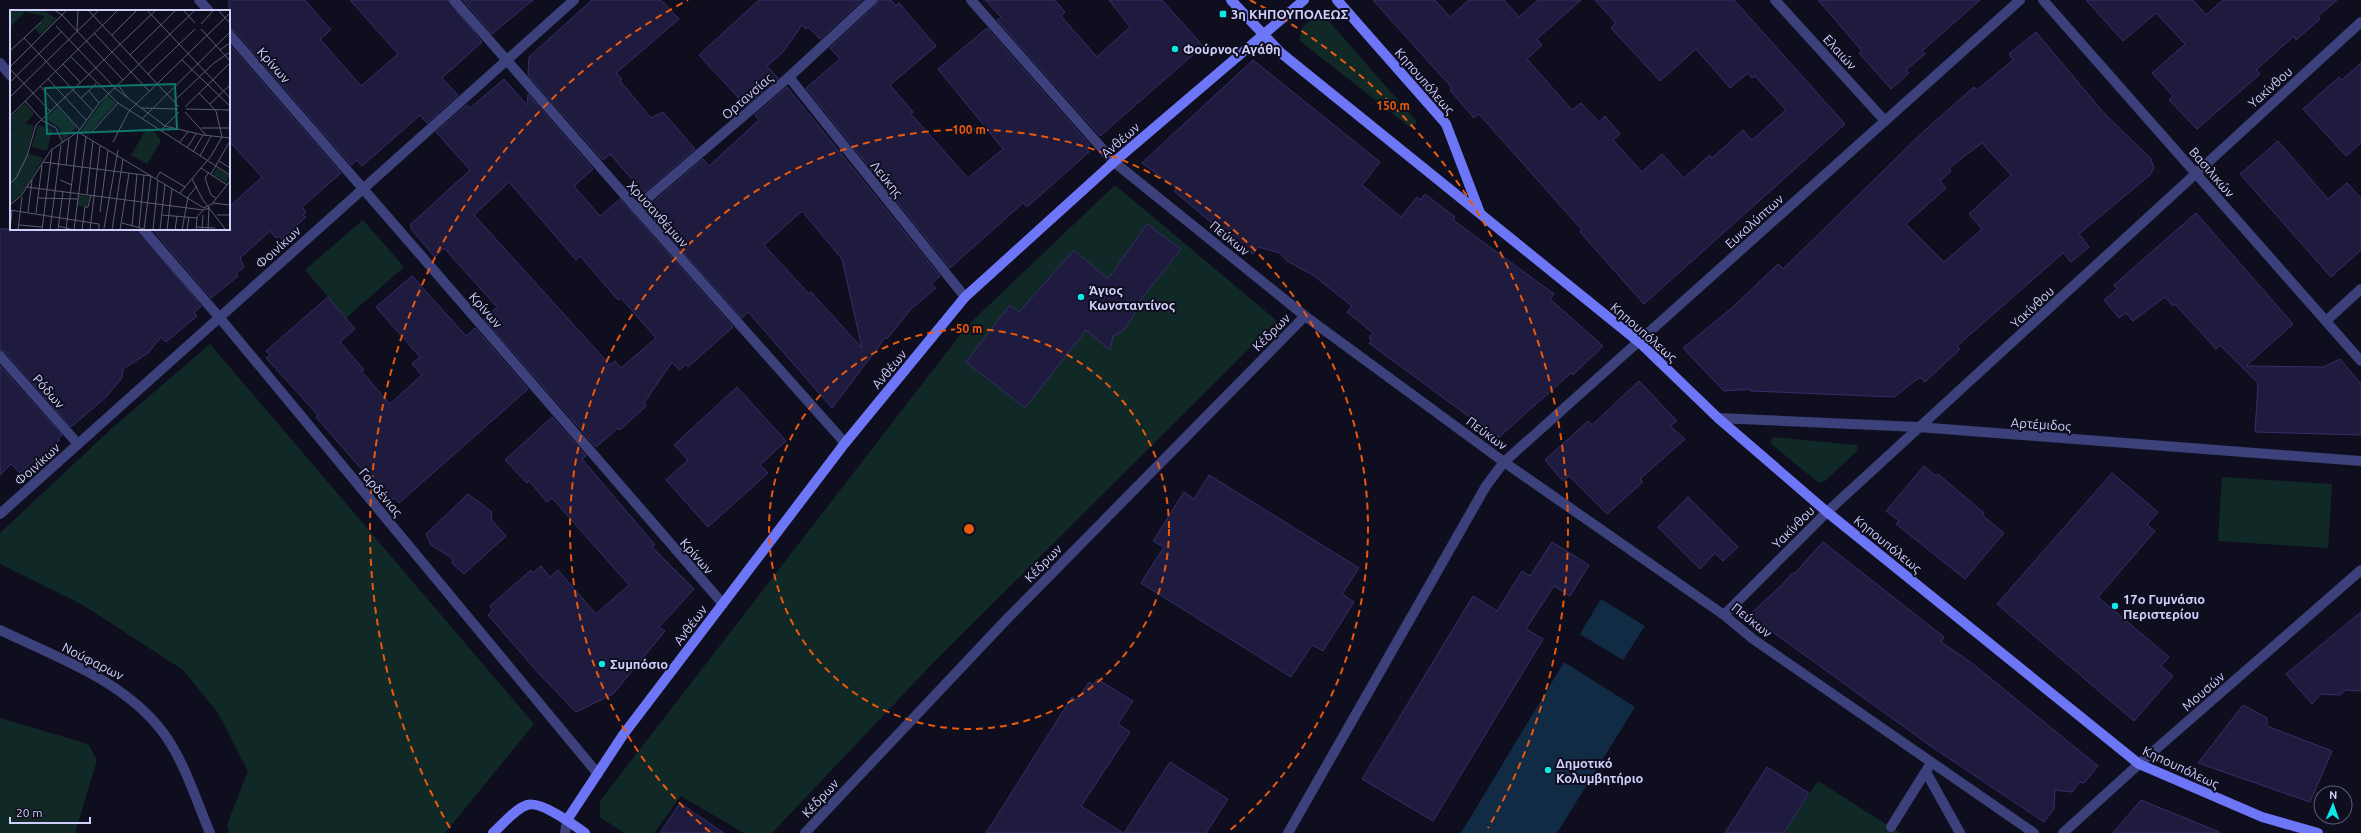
<svg xmlns="http://www.w3.org/2000/svg" width="2361" height="833" font-family="Ubuntu,sans-serif">
<style>
.green{fill:#112926}
.water{fill:#112b45}
.building{fill:#1f1b3f;stroke:#352f69;fill-rule:evenodd}
.lines{fill:none;stroke-linecap:round;stroke-linejoin:round}
.street{stroke:#3c407b;stroke-width:10}
.secondary{stroke:#6c76f6;stroke-width:10}
.ring{fill:none;stroke:#e8590c;stroke-width:2;stroke-dasharray:7 5}
.poi-dot{fill:#0fe7e8;stroke:#0f0e1f;stroke-width:1.5}
.labels{text-anchor:middle;stroke-width:4;stroke-linejoin:round;paint-order:stroke}
.poi-label{font-size:13px;font-weight:bold;fill:#d0cffc;stroke:#0f0e1f;text-anchor:start}
.street-label{font-size:13px;fill:#d0cffc;stroke:#0f0e1f}
.inset-road{fill:none;stroke:#5c5b77;stroke-width:1}
.view{fill:#0f766e;fill-opacity:0.15;stroke:#0f766e;stroke-width:2}
.inset-edge{fill:none;stroke:#d0cffc;stroke-width:2}
.centre{fill:#e8590c;stroke:#0f0e1f;stroke-width:2}
.ring-label{font-size:12px;text-anchor:middle;font-weight:bold;fill:#e8590c;stroke:#0f0e1f;stroke-width:4;stroke-linejoin:round;paint-order:stroke}
</style>
<rect width="100%" height="100%" fill="#0f0e1f"/>
<g class="green">
<path d="M1313,19H1327L1417,122L1411,128L1299,40L1303,26Z"/>
<path d="M1115,185L1277,321L932,664L772,833H744L681,796L654,833H624L600,817V801L967,326Z"/>
<path d="M363,220L404,267L346,318L305,270Z"/>
<path d="M210,344L534,724L445,833H229L227,825L248,771L218,713L183,670L83,605L0,564V533L110,430Z"/>
<path d="M1773,437L1857,445L1858,450L1825,481L1819,483L1770,443Z"/>
<path d="M2222,477L2332,484L2328,548L2218,541Z"/>
<path d="M0,718L88,744L97,760L75,833H0Z"/>
<path d="M1818,781L1900,833H1784Z"/>
</g>
<g class="water">
<path d="M1601,599L1645,626L1623,660L1580,634Z"/>
<path d="M1564,662L1635,707L1557,833H1461Z"/>
</g>
<g class="building">
<path d="M229,0H305L331,30L320,39L361,86L398,54L350,0H448L482,42L442,78L458,95L427,123L420,115L362,166L357,160L351,165L234,30L229,28Z"/>
<path d="M463,0H533L492,34Z"/>
<path d="M592,0H661L679,19L616,73L622,79L620,81L651,118L663,112L695,149L637,199L630,191L637,185L610,154L603,160L528,75L529,57Z"/>
<path d="M759,0H862L820,39L808,27L806,29L802,25L783,52L767,66L778,78L746,106L699,55Z"/>
<path d="M878,0H891L896,6L899,3L936,46L890,85L913,112L911,114L968,178L1003,149L938,69L987,28L1090,145L1086,149L1089,152L1027,207L1023,203L950,268L806,88L840,59L830,48L876,5Z"/>
<path d="M985,0H1055L1065,12L1061,16L1097,57L1130,27L1109,0H1162L1203,46L1100,136L997,20L1001,17Z"/>
<path d="M1373,0H1435L1450,17L1469,0H1504L1519,17L1538,0H1581L1537,39L1542,45L1527,59L1572,110L1581,103L1599,122L1605,116L1620,134L1613,140L1642,172L1662,154L1684,178L1710,155L1712,158L1743,130L1752,140L1786,110L1755,76L1752,78L1748,73L1730,88L1696,49L1660,81L1611,28L1616,23L1595,0H1734L1845,124L1644,304L1580,232L1582,230L1479,114L1474,118L1450,90L1452,88Z"/>
<path d="M1818,0H1980L1922,51L1925,54L1906,70L1909,73L1891,89L1859,53L1862,51Z"/>
<path d="M2086,0H2193L2206,15L2223,0H2337L2318,16L2320,19L2296,40L2294,36L2256,70L2260,74L2197,129L2169,100L2173,96L2152,73L2185,44L2156,13L2123,41Z"/>
<path d="M2036,32L2103,112L2151,159L2154,168L2150,175L2079,234L2089,247L2071,262L2063,253L1957,346L1960,349L1925,382L1920,377L1894,397L1751,391V389L1724,391L1683,348L1733,307L1778,264L1783,269L1924,131L1974,87L1977,90L2013,60L2009,54ZM1982,143L2011,175L1969,214L1982,229L1944,262L1906,224L1946,188L1940,181L1951,171L1949,168Z"/>
<path d="M229,44L341,173L302,207L306,212L303,215L306,217L281,239L279,236L276,238L270,231L240,258L244,267L236,274L238,276L211,298L152,229H229V207L262,177L229,141Z"/>
<path d="M1253,60L1380,162L1362,185L1401,217L1417,197L1421,200L1425,194L1455,217L1453,220L1554,294L1550,299L1603,346L1573,375L1571,373L1498,438L1369,343L1372,340L1369,338L1373,333L1347,312L1352,306L1313,275L1287,261L1280,253L1258,247L1253,254L1213,224L1174,191L1177,188L1142,163Z"/>
<path d="M2361,63V143L2346,156L2303,109L2339,77L2342,80Z"/>
<path d="M504,79L527,105L528,94L593,169L574,186L600,216L620,199L733,327L688,367L686,364L679,370L672,362L644,403L646,406L620,430L618,428L596,447L484,319L497,307L444,248L435,257L411,229L412,228L410,225L470,170L436,132L467,105L470,108ZM509,182L576,260L580,256L618,300L621,298L656,338L621,368L615,361L610,365L474,215Z"/>
<path d="M787,87L940,276L931,284L936,288L911,309L887,339L886,337L832,408L748,312L742,318L645,209L703,159L709,166L759,120L755,115ZM802,211L842,259L862,348L811,292L809,294L764,245Z"/>
<path d="M2278,141L2328,199L2347,183L2361,198V250L2331,277L2240,174Z"/>
<path d="M2196,213L2293,324L2246,366L2324,367L2340,359L2361,384V435L2255,432L2258,383L2220,345L2216,349L2175,304L2173,306L2165,297L2133,321L2126,313L2119,318L2104,300L2117,289L2114,285Z"/>
<path d="M1147,224L1181,249L1136,306L1134,315L1124,330L1113,336L1110,350L1086,330L1025,408L966,362L1010,305L1019,312L1074,250L1108,279Z"/>
<path d="M0,229H137L201,306L194,313L197,316L166,342L161,337L148,353L123,369L122,378L106,397L71,427L5,352L0,350Z"/>
<path d="M412,276L466,336L475,328L528,389L399,503L394,498L390,502L370,479L316,417L318,415L266,358L270,355L266,351L328,297L355,329L340,342L364,370L361,371L390,404L422,375L412,364L420,357L376,307Z"/>
<path d="M0,366L62,435L58,438L60,440L23,476L11,464L0,475Z"/>
<path d="M1639,381L1677,421L1670,426L1685,439L1640,479L1643,482L1607,514L1569,476L1563,481L1545,460L1588,421L1592,425Z"/>
<path d="M737,387L786,441L760,465L768,473L708,527L666,480L688,460L674,445Z"/>
<path d="M552,417L586,456L582,459L655,545L652,547L694,589L659,627L665,631L613,694L576,712L541,676L488,615L493,610L490,606L531,570L533,573L541,566L550,577L558,570L596,614L629,585L552,498L547,502L529,481L527,483L505,460Z"/>
<path d="M1924,466L1936,476L1938,474L1984,513L1982,515L2004,533L1965,579L1896,524L1899,521L1886,511Z"/>
<path d="M2112,473L2158,512L2147,525L2155,531L2098,597L2169,657L2161,666L2173,676L2134,721L1997,604Z"/>
<path d="M1209,475L1359,568L1342,594L1354,602L1323,651L1312,645L1291,677L1141,583L1164,547L1153,541L1184,492L1194,499Z"/>
<path d="M468,494L492,512L491,519L506,536L464,574L453,564L452,558L431,545L426,534Z"/>
<path d="M1688,497L1738,547L1723,561L1715,553L1700,569L1658,527Z"/>
<path d="M1552,542L1589,565L1570,596L1554,586L1526,629L1543,639L1433,821L1362,779L1473,596L1497,611L1522,571L1530,576Z"/>
<path d="M1823,542L1944,637L1941,642L1973,664L2098,766L2084,783L2080,782L2072,792L2055,790L2054,809L2044,822L1932,747L1749,615L1782,585L1792,573L1794,574Z"/>
<path d="M2361,612V691L2346,690L2340,695L2321,694L2312,704L2286,674Z"/>
<path d="M1097,679L1133,701L1118,724L1130,732L1081,806L1123,833H986L1072,697L1077,700L1089,682L1093,685Z"/>
<path d="M2243,705L2267,718V726L2332,751L2310,802L2198,763Z"/>
<path d="M1170,762L1228,799L1206,833H1124Z"/>
<path d="M1767,767L1809,793L1784,833H1725Z"/>
<path d="M2141,800L2219,832V833H2113Z"/>
<path d="M680,803L724,833H660Z"/>
</g>
<g class="lines">
<g class="street">
<path d="M199,0L209,11"/>
<path d="M454,0L636,208L845,443"/>
<path d="M971,0L1114,162L1305,316L1504,462L1724,615L1753,639L2034,833"/>
<path d="M1775,0L1885,121"/>
<path d="M2043,0L2361,361"/>
<path d="M229,34L723,604"/>
<path d="M0,63L11,76"/>
<path d="M789,77L965,297"/>
<path d="M636,208L789,77L872,0"/>
<path d="M143,229L219,317L598,774"/>
<path d="M2326,321L2361,289"/>
<path d="M0,356L78,444"/>
<path d="M1718,418L1918,427L2361,461"/>
<path d="M0,514L574,0"/>
<path d="M1724,615L1827,512L2361,22"/>
<path d="M0,630C56,657 123,680 162,731C184,760 196,800 210,833"/>
<path d="M1926,772L1960,833"/>
<path d="M1891,827L1931,763"/>
<path d="M565,833L567,820"/>
<path d="M805,833L1005,621L1305,316"/>
<path d="M1288,833L1486,486L1504,462L2020,0"/>
<path d="M2063,833L2139,764L2361,570"/>
</g>
<g class="secondary">
<path d="M1231,0L1281,53L1639,342L1718,418L1827,512L2139,764L2262,817L2318,833"/>
<path d="M1337,0L1446,124L1480,213"/>
<path d="M567,820L623,735L845,443L965,297L1114,162L1304,0"/>
<path d="M493,833C503,824 515,809 527,805C540,800 574,825 585,833"/>
</g>
</g>
<g class="ring">
<circle cx="969" cy="529" r="200"/>
<path d="M710 832A399 399 0 1 1 1228 832"/>
<path d="M450 828A599 599 0 0 1 688 0M1250 0A599 599 0 0 1 1488 828"/>
</g>
<g class="poi-dot">
<rect x="1219" y="10" width="8" height="8" rx="2"/>
<circle cx="1175" cy="49" r="4"/>
<circle cx="1081" cy="297" r="4"/>
<circle cx="2115" cy="606" r="4"/>
<circle cx="602" cy="664" r="4"/>
<circle cx="1548" cy="770" r="4"/>
</g>
<g class="labels">
<g class="poi-label">
<text x="1231" y="19">3η ΚΗΠΟΥΠΟΛΕΩΣ</text>
<text x="1183" y="54">Φούρνος Αγάθη</text>
<text x="1089" y="295">Άγιος<tspan x="1089" dy="15">Κωνσταντίνος</tspan></text>
<text x="2123" y="604">17ο Γυμνάσιο<tspan x="2123" dy="15">Περιστερίου</tspan></text>
<text x="610" y="669">Συμπόσιο</text>
<text x="1556" y="768">Δημοτικό<tspan x="1556" dy="15">Κολυμβητήριο</tspan></text>
</g>
<g class="street-label">
<text transform="translate(1840 52) rotate(48)" y="5">Ελαιών</text>
<text transform="translate(274 65) rotate(49)" y="5">Κρίνων</text>
<text transform="translate(1425 81) rotate(49)" y="5">Κηπουπόλεως</text>
<text transform="translate(2270 87) rotate(-42)" y="5">Υακίνθου</text>
<text transform="translate(747 96) rotate(-41)" y="5">Ορτανσίας</text>
<text transform="translate(1120 140) rotate(-41)" y="5">Ανθέων</text>
<text transform="translate(2212 172) rotate(49)" y="5">Βασιλικών</text>
<text transform="translate(887 179) rotate(51)" y="5">Λεύκης</text>
<text transform="translate(658 214) rotate(48)" y="5">Χρυσανθέμων</text>
<text transform="translate(1754 221) rotate(-42)" y="5">Ευκαλύπτων</text>
<text transform="translate(1230 238) rotate(39)" y="5">Πεύκων</text>
<text transform="translate(278 247) rotate(-42)" y="5">Φοινίκων</text>
<text transform="translate(2032 307) rotate(-43)" y="5">Υακίνθου</text>
<text transform="translate(486 310) rotate(49)" y="5">Κρίνων</text>
<text transform="translate(1271 332) rotate(-45)" y="5">Κέδρων</text>
<text transform="translate(1644 332) rotate(41)" y="5">Κηπουπόλεως</text>
<text transform="translate(889 369) rotate(-50)" y="5">Ανθέων</text>
<text transform="translate(49 391) rotate(49)" y="5">Ρόδων</text>
<text transform="translate(2041 424) rotate(4)" y="5">Αρτέμιδος</text>
<text transform="translate(1487 433) rotate(36)" y="5">Πεύκων</text>
<text transform="translate(37 464) rotate(-42)" y="5">Φοινίκων</text>
<text transform="translate(381 492) rotate(50)" y="5">Γαρδένιας</text>
<text transform="translate(1793 527) rotate(-45)" y="5">Υακίνθου</text>
<text transform="translate(1888 544) rotate(39)" y="5">Κηπουπόλεως</text>
<text transform="translate(697 556) rotate(49)" y="5">Κρίνων</text>
<text transform="translate(1043 563) rotate(-46)" y="5">Κέδρων</text>
<text transform="translate(1752 620) rotate(38)" y="5">Πεύκων</text>
<text transform="translate(690 625) rotate(-53)" y="5">Ανθέων</text>
<text transform="translate(93 661) rotate(27)" y="5">Νούφαρων</text>
<text transform="translate(2203 691) rotate(-41)" y="5">Μουσών</text>
<text transform="translate(2181 767) rotate(25)" y="5">Κηπουπόλεως</text>
<text transform="translate(820 798) rotate(-47)" y="5">Κέδρων</text>
</g>
</g>
<g transform="translate(10 10)">
<rect width="220" height="220" fill="#0f0e1f"/>
<path d="M0,0H33L47,9L31,25L25,19L35,6L15,2L0,17ZM97,86L106,93L79,123L70,122ZM15,93L24,103L14,116L0,119V108ZM48,97L66,117L54,131L49,117L35,108ZM17,114L24,116L17,143L34,148L12,184L0,194V120ZM28,115L42,120L37,141L22,137ZM137,118L145,122L151,131L137,154L121,145ZM207,158L220,166L216,173L203,164ZM69,185L79,186L77,197L68,196Z" fill="#112926"/>
<path class="inset-road" d="M44,0L52,5L113,70M78,0L169,97M137,0L220,88M173,0L185,13M208,0L220,13M191,14L204,0M46,16L106,79L155,116L193,125L220,128M191,19L220,51M67,21L68,0M84,23L139,81M102,25L127,0M14,28L83,101M210,40L220,33M0,41L31,12M120,45L166,0M61,47L108,93L220,165M172,50L220,96M53,54L71,73M0,57L57,0M0,59L41,102M138,64L185,19M38,69L76,110M0,72L52,21M108,75L117,87M30,76L70,120M79,81L89,93M0,87L89,0M71,88L86,74M15,91L33,111L46,118L53,133M164,91L204,53L220,42M200,94L220,75M175,97L220,53M131,98L168,99M176,99L220,100M175,102L196,125M0,106L108,0M132,109L220,22M191,118H220M150,121L169,102M68,122L194,198L202,194M81,123L108,93M103,132L119,101L220,3M169,133L178,122M177,138L186,124M183,142L193,125M190,146L201,126M209,151L220,158M33,152L141,166L134,220M56,155L59,128M191,158L217,175M199,162L195,168L201,185L206,188M201,164L220,131M146,169L150,162L175,177M182,169L193,190L216,220M50,170L62,175M0,174L6,168L17,146L26,115L146,0M17,177L193,200L200,198M170,183L201,146L212,127L206,101L189,83M77,184L83,131M28,188L68,189M203,193L220,195M202,194L220,171M0,195L11,186L41,140L68,122M0,200L89,214V220M18,202L22,170M90,202L98,140M26,203L32,155M152,205L187,208M207,205H220M112,213L134,219M9,215L32,217M48,216L64,220M122,216L127,164M186,217L205,218M94,218L108,140M129,218L134,165M0,220L2,200M8,220L12,187M32,220L42,140M40,220L51,135M48,220L53,181M56,220L68,122L89,93L185,0M64,220L76,127M72,220L75,197H78L81,185M80,220L90,136M102,220L113,149M110,220L119,163M143,220L148,170M150,220L155,174M157,220L162,178M165,220L167,206M172,220L178,187L187,176M177,220L179,207M186,220L187,207L193,200M192,220L193,205M198,220L199,197"/>
<path class="view" d="M165,74L167,119L37,124L35,78Z"/>
<rect width="220" height="220" class="inset-edge"/>
</g>
<circle cx="969" cy="529" r="6" class="centre"/>
<g class="ring-label">
<text x="1393" y="110">150 m</text>
<text x="969" y="134">100 m</text>
<text x="969" y="333">50 m</text>
</g>
<g transform="translate(2333 805) rotate(2)"><circle r="19" fill="#0f0e1f" stroke="#5c5b77"/>
<path d="M0-3L7 15L0 10L-7 15Z" fill="#0fe7e8"/>
<text y="-6" font-size="11" font-weight="bold" text-anchor="middle" fill="#d0cffc">N</text>
</g>
<path d="M10 817v6h80v-6" fill="none" stroke="#d0cffc" stroke-width="2"/>
<text x="16" y="817" font-size="12" fill="#d0cffc" stroke="#0f0e1f" stroke-width="3" paint-order="stroke">20 m</text>
</svg>
